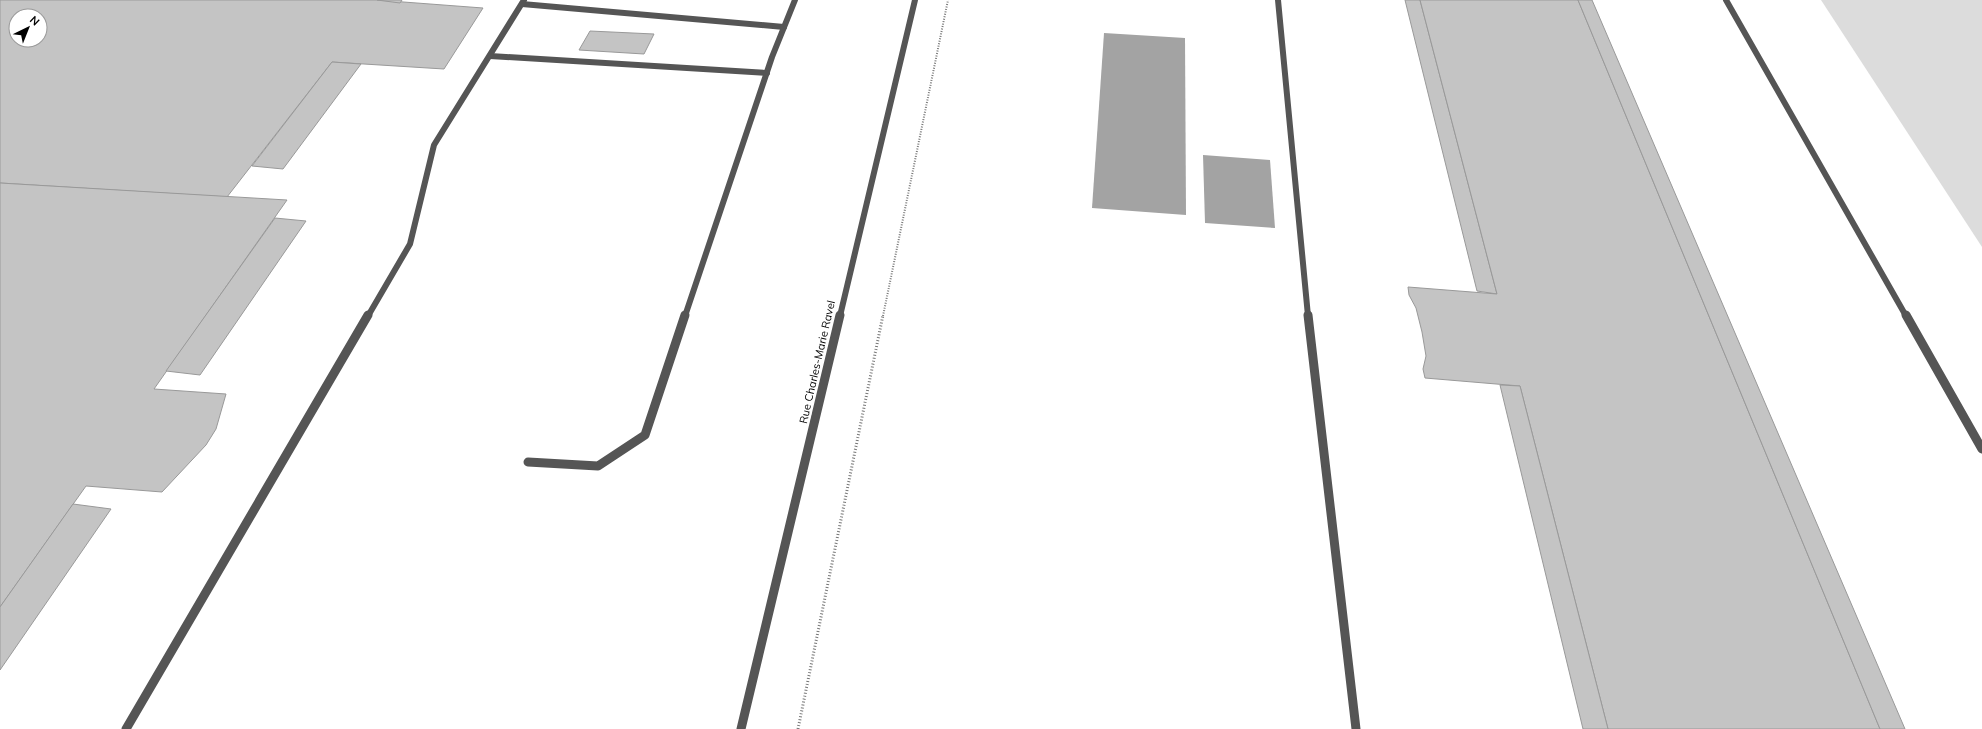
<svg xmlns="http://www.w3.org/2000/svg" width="1982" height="729" font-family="Mulish,sans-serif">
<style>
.green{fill:#dcdcdc}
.water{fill:#a3a3a3}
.building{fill:#c4c4c4;stroke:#999;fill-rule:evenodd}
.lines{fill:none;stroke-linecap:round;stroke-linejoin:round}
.path-far1{stroke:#777;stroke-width:2;stroke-dasharray:1 1.5;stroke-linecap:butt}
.path{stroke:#777;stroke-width:3;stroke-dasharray:1 2;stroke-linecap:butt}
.service-far1{stroke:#555;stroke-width:6}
.service{stroke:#555;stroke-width:9}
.minor-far1{stroke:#555;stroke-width:6}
.minor{stroke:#555;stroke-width:9}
.labels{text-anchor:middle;stroke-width:4;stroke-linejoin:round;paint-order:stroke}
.street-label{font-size:11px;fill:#000;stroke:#fff}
</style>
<rect width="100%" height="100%" fill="#fff"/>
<path class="green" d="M1821,0H1982V247Z"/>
<g class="water">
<path d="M1104,33L1185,38L1186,215L1092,208Z"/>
<path d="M1203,155L1270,160L1275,228L1205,223Z"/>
</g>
<g class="building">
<path d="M0,0H377L483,8L444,69L332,62L227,197L0,183ZM16,16H40V40H16Z"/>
<path d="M377,0H402L400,3Z"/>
<path d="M1405,0H1420L1497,294L1477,291Z"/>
<path d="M1420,0H1578L1880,729H1608L1520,386L1425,378L1423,369L1426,356L1422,332L1416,308L1409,295L1408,287L1497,294Z"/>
<path d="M1578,0H1592L1905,729H1880Z"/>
<path d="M590,31L654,34L644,54L579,50Z"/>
<path d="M332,62L361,64L283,169L252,166Z"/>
<path d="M0,183L287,200L154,389L226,394L216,429L206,445L162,492L86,486L0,607Z"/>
<path d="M275,218L306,221L200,375L166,371Z"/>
<path d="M1500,385L1520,386L1608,729H1583Z"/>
<path d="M73,504L111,509L0,670V607Z"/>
</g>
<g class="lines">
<path class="path-far1" d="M883,316L948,0"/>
<path class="path" d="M798,729L883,315"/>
<g class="service-far1">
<path d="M1278,0L1308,316"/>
<path d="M1726,0L1906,316"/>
<path d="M522,4L784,27"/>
<path d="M490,56L767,73"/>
<path d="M368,316L410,244L434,145L524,0"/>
<path d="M685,316L772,57L795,0"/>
</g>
<g class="service">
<path d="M1308,315L1356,729"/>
<path d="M1906,315L1982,449"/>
<path d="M528,462L598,466L645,435L685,315"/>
<path d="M126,729L368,315"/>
</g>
<path class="minor-far1" d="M840,316L915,0"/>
<path class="minor" d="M741,729L840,315"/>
</g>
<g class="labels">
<g class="street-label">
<text transform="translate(817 362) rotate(-77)" y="4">Rue Charles-Marie Ravel</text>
</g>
</g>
<g transform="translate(28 28) rotate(43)"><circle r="19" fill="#ffffff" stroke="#999999"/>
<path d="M0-3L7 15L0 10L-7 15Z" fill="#000000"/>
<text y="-6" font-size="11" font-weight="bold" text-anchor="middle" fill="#000000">N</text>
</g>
</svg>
